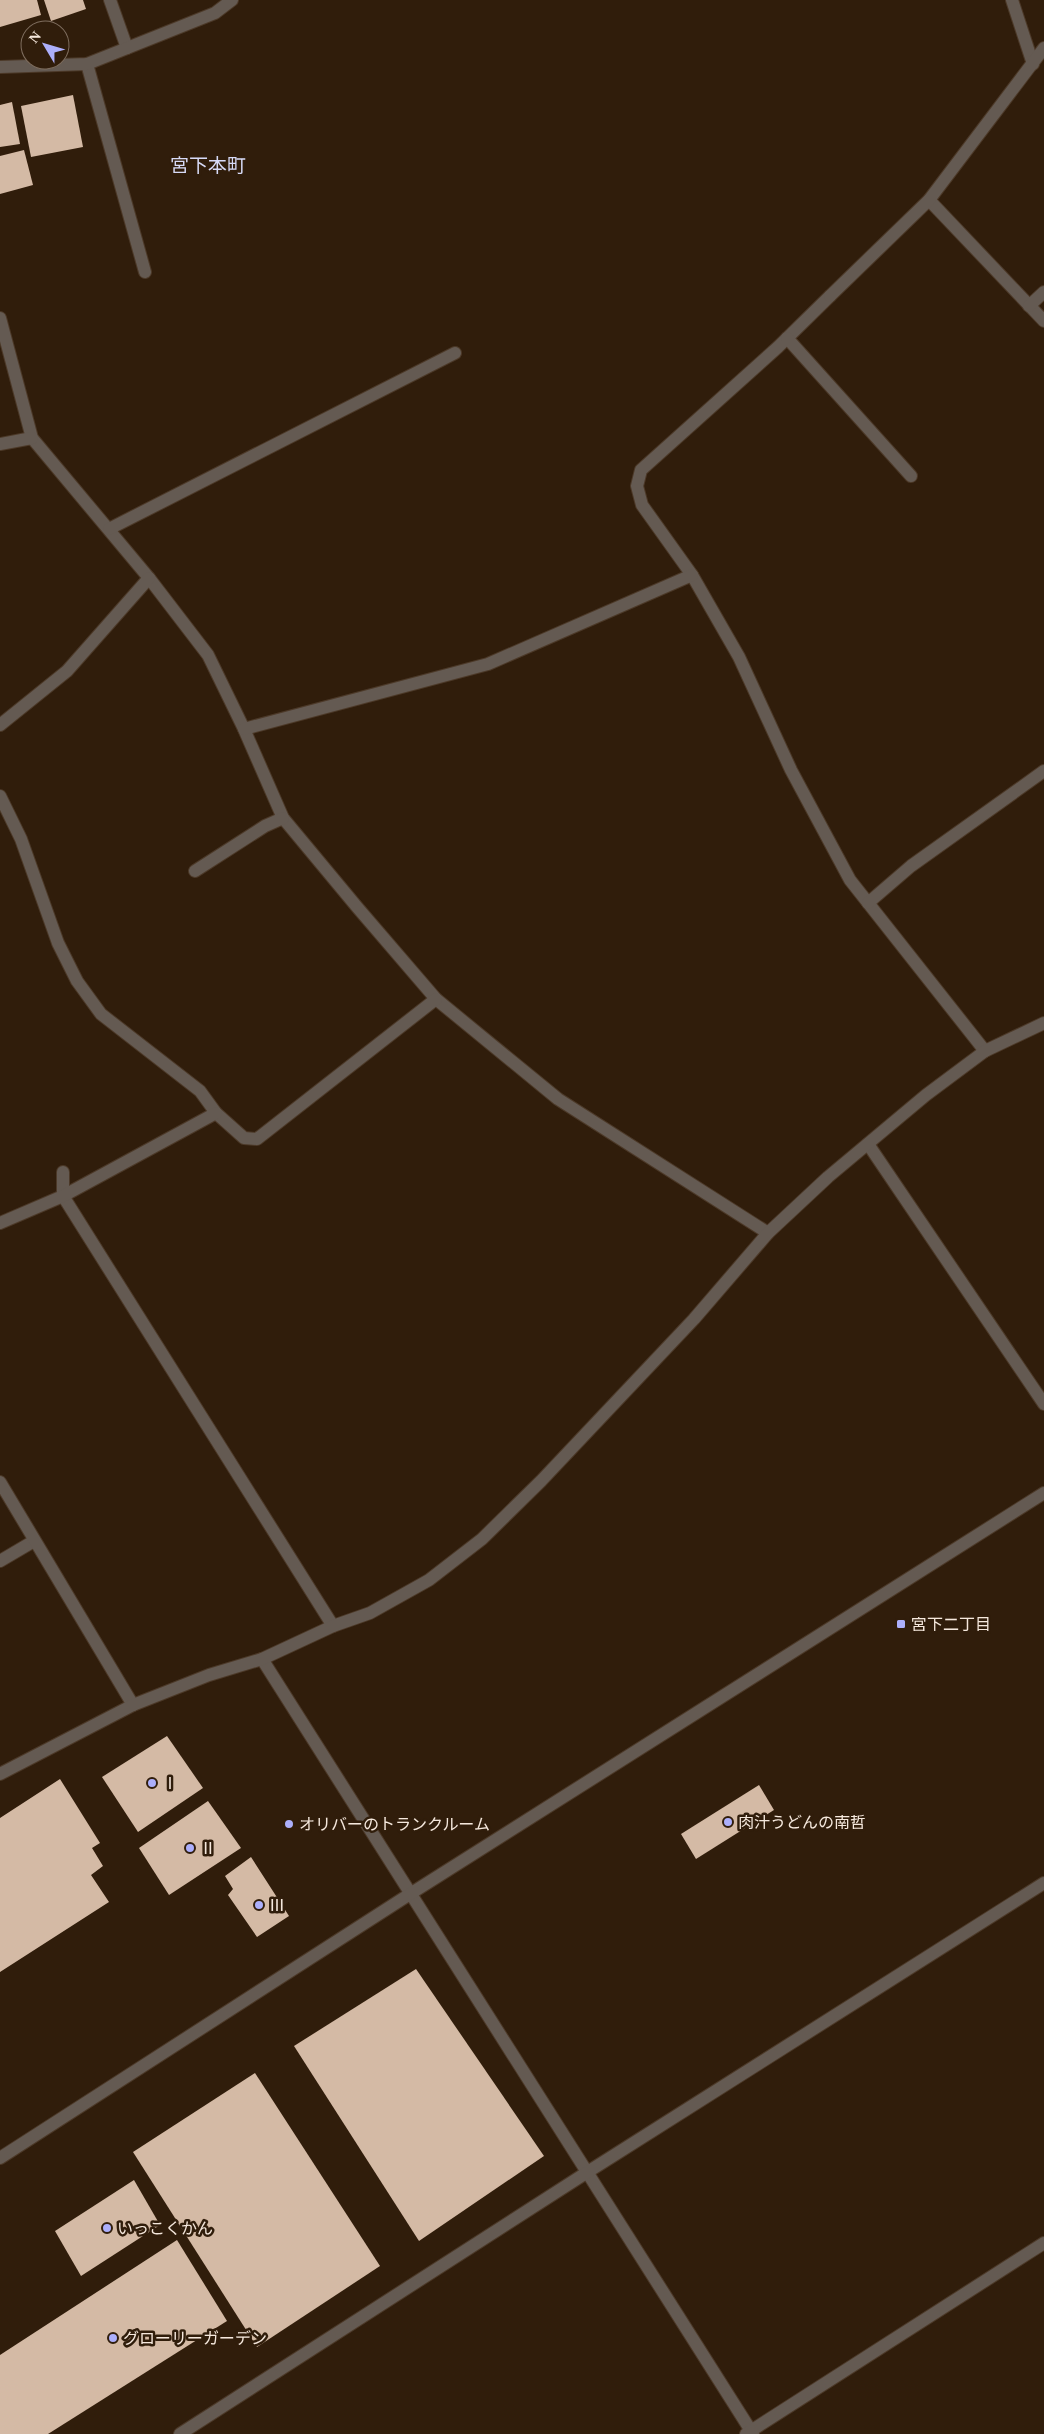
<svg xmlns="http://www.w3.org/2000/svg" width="1044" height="2434" font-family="'Times New Roman','Noto Sans JP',serif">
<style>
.building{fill:#d4baa5}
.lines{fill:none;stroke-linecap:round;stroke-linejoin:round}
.service-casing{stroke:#4c3928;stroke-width:14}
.minor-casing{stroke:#4c3928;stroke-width:14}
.tertiary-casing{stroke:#4c3928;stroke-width:14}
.service{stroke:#645a52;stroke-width:12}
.minor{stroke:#645a52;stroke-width:12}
.tertiary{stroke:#645a52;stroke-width:12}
.poi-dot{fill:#acaffb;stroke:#301d0b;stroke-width:2}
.labels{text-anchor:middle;stroke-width:5;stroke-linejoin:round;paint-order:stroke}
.poi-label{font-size:16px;fill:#f5e8dd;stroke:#301d0b;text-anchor:start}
.quarter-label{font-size:19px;fill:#d7daf7;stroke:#301d0b}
</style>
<rect width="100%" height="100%" fill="#301d0b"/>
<g class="building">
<path d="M0,0H37L41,15L0,27Z"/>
<path d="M44,0H83L86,9L51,21Z"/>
<path d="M73,95L83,147L31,157L21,106Z"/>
<path d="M12,102L20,144L0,147V105Z"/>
<path d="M24,150L33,185L0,194V156Z"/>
<path d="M167,1736L203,1788L138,1832L102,1777Z"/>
<path d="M60,1779L100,1843L92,1848L103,1866L91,1875L109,1902L0,1972V1818Z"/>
<path d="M759,1785L774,1810L696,1859L681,1834Z"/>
<path d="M208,1801L241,1848L169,1895L139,1848Z"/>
<path d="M251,1857L289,1916L257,1937L228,1895L233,1889L225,1876Z"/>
<path d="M416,1969L544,2156L419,2241L294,2046Z"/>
<path d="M255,2073L380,2266L257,2347L133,2152Z"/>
<path d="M134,2180L160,2225L81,2276L55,2231Z"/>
<path d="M177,2240L227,2321L48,2434H0V2355Z"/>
</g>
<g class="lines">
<defs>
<g id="service">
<path d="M1012,0L1033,64"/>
<path d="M87,64L145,272"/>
<path d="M929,200L1044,321"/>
<path d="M830,296L778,347L641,470L637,486L642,505L692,575L739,657L791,770L850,880L985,1051"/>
<path d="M1029,306L1044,292"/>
<path d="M0,318L32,438L149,578L208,655L244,729L283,818L357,907L436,999L558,1099L768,1233"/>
<path d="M787,338L911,476"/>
<path d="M0,444L32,438"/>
<path d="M109,529L455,353"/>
<path d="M0,725L67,671L149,578"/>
<path d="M244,729L488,664L692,575"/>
<path d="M0,796L21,839L58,943L77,981L101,1014L200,1091L216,1113L244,1138L257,1139L436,999"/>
<path d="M195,871L265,826L283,818"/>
<path d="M63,1172V1196L333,1626"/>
<path d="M0,1223L63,1196L216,1113"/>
<path d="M0,1561L34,1541"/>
</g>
<g id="minor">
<path d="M110,0L127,48"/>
<path d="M0,67L87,64L215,13L232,0"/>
<path d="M830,296L929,200L1044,48"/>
<path d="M868,903L911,866L1044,771"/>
<path d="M868,1144L1044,1404"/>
<path d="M0,1482L133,1705"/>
<path d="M262,1659L753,2434"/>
<path d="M0,1774L133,1705L209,1675L262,1659L333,1626L370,1613L429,1580L482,1539L541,1481L694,1319L768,1233L828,1177L926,1095L985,1051L1044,1023"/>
<path d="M180,2434L586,2173L1044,1883"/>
<path d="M746,2434L1044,2243"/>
</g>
<path id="tertiary" d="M0,2158L410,1894L1044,1493"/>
</defs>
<use href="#service" class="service-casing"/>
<use href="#minor" class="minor-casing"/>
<use href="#tertiary" class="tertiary-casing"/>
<use href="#service" class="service"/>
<use href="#minor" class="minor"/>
<use href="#tertiary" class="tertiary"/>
</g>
<g class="poi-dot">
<rect x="896" y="1619" width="10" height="10" rx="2.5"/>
<circle cx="152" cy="1783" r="5"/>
<circle cx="728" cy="1822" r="5"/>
<circle cx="289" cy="1824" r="5"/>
<circle cx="190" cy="1848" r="5"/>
<circle cx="259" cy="1905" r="5"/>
<circle cx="107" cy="2228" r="5"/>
<circle cx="113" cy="2338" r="5"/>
</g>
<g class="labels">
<g class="poi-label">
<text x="911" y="1630">宮下二丁目</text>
<text x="162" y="1789">Ⅰ</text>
<text x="738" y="1828">肉汁うどんの南哲</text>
<text x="299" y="1830">オリバーのトランクルーム</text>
<text x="200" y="1854">Ⅱ</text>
<text x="269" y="1911">Ⅲ</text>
<text x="117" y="2234">いっこくかん</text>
<text x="123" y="2344">グローリーガーデン</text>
</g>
<g class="quarter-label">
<text x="208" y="172">宮下本町</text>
</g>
</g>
<g transform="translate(45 45) rotate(308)"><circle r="24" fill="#301d0b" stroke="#7f6e5f"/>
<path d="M0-4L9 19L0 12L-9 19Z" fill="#acaffb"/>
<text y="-8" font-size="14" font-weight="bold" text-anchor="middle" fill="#f5e8dd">N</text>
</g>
</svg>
